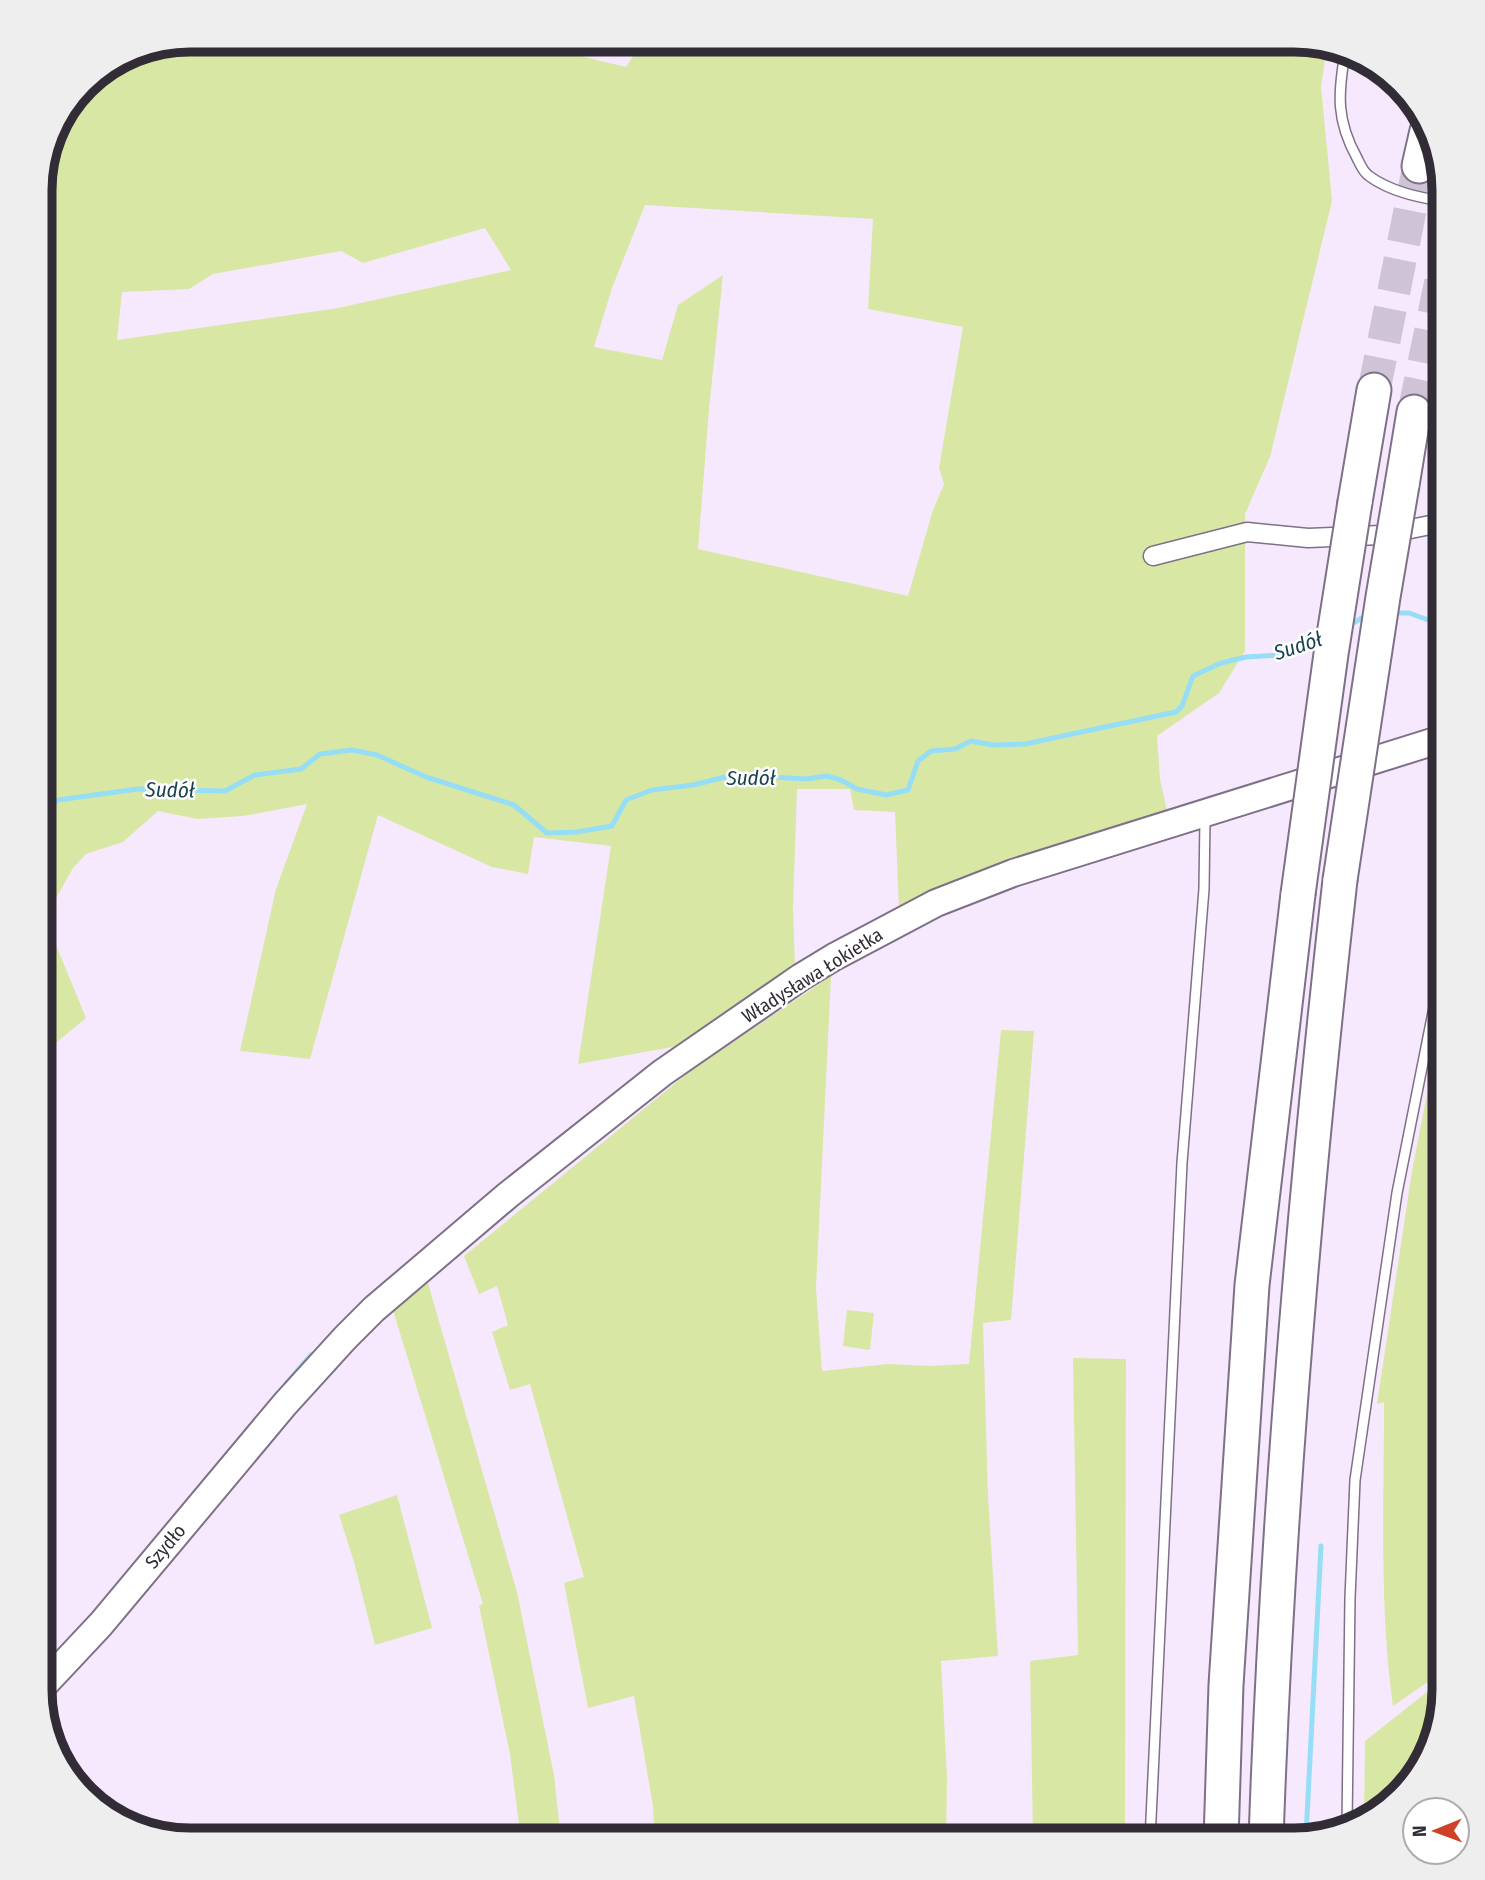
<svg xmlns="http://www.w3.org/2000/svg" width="1485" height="1880" font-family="'Fira Sans Condensed',sans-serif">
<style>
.green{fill:#d9e7a4;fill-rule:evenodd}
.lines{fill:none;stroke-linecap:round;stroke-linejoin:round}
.stream{stroke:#96def6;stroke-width:5}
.highway-tunnel{stroke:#cfc3d6;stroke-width:33;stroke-dasharray:33 17;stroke-linecap:butt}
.lane-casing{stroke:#7e7087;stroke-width:12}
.street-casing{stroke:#7e7087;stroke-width:21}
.secondary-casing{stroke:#7e7087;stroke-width:30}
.highway-casing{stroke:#7e7087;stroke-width:37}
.lane{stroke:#fff;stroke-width:9}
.street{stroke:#fff;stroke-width:18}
.secondary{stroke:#fff;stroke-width:26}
.highway{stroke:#fff;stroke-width:33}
.highway-bridge-casing{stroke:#7e7087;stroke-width:37;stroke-linecap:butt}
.highway-bridge{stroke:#fff;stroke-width:33}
.labels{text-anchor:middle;stroke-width:5;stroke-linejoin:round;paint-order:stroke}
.street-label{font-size:19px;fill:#322c36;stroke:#fff}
.water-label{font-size:21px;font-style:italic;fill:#17424f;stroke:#fff}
.rim{fill:none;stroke:#322c36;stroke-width:9}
</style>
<rect width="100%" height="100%" fill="#f6e9fe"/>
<g class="green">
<path d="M191,40H567L560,51L626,67L644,40L1304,41L1327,47L1321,86L1332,201L1270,457L1245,514V651L1219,693L1157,736L1160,779L1167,811L899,909L895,812L854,810L850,789H797L793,908L795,966L678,1046L578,1064L611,846L534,837L528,874L492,867L378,815L310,1059L240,1051L276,889L307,804L243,816L197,819L158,811L123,842L86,854L73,868L45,918L86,1018L40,1056L41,180L56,124L91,78L133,52ZM645,205L873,219L868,309L963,327L939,468L944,484L933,510L908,596L698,549L709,409L723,275L678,305L662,360L594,347L612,288ZM485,228L511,270L338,308L117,340L122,292L189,289L213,274L341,251L363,263Z"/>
<path d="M831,976L816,1288L822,1371L888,1364L930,1366L969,1364L1001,1030L1034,1031L1011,1320L983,1323L988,1496L998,1656L941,1661L947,1777L946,1840H655L653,1806L634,1696L588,1708L564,1583L584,1577L530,1384L510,1390L492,1332L508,1325L497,1286L479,1294L464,1256L689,1072Z"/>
<path d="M1445,1002V1670L1393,1706C1379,1605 1384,1503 1384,1402L1377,1404L1412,1171Z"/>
<path d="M428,1283L517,1592L554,1775L561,1840H521L510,1754L479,1606L483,1604L392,1307Z"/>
<path d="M847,1310L874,1313L870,1350L843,1346Z"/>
<path d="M1073,1358L1126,1359L1125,1840H1033L1030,1661L1078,1655Z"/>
<path d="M397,1495L432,1628L375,1645L354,1562L339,1515Z"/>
<path d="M1445,1684V1690L1425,1764L1378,1814L1364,1819L1365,1741L1427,1692Z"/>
</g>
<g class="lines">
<g class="stream">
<path d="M1391,613H1409L1445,626"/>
<path d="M1348,626L1367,615"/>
<path d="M40,815L58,800L138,789L225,791L255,775L301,769L320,754L352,750L377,755L426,777L514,805L547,833L577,832L612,826L626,800L652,790L693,785L733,775L806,779L827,776L841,780L857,789L886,795L908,790L918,761L931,751L955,749L971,741L993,745L1025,744L1176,712L1182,706L1193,676L1221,663L1246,657L1283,655L1321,641"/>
<path d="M286,1384L311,1355"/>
<path d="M1306,1836L1321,1546"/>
</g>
<g class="highway-tunnel">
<path d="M1374,390L1419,166"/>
<path d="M1414,412L1445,261"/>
</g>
<defs>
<g id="lane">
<path d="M1345,53C1338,94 1336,120 1357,158C1360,164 1363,172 1369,176C1391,192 1418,197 1445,202"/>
<path d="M1438,742L1445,771"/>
<path d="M1347,1824L1350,1598L1355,1480L1397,1193L1445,952"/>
<path d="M1150,1840L1182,1163L1204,889L1205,818"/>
</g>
<path id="street" d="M1153,556L1247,532L1308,538L1381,535L1445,522"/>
<path id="secondary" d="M40,1689L101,1624L285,1404L345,1338L374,1309L508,1195L662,1073L801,977L834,957L936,903L1013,873L1445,738"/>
<g id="highway">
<path d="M1419,166L1427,131"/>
<path d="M1402,485L1414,412"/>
<path d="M1355,502L1374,390"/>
<path d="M1221,1840L1226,1685L1252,1285L1298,894"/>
<path d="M1266,1840C1277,1519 1304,1199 1340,880"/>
</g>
</defs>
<use href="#lane" class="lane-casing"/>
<use href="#street" class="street-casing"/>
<use href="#secondary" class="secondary-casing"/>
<use href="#highway" class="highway-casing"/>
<use href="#lane" class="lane"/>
<use href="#street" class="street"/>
<use href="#secondary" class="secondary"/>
<use href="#highway" class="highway"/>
<defs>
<g id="highway-bridge">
<path d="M1340,880L1383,597L1402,485"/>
<path d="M1298,894L1331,654L1355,502"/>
</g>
</defs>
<use href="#highway-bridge" class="highway-bridge-casing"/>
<use href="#highway-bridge" class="highway-bridge"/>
</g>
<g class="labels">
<g class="street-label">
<text transform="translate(812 975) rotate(-32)" y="7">Władysława Łokietka</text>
<text transform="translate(165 1546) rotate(-50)" y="7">Szydło</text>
</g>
<g class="water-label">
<text transform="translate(1298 646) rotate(-18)" y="7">Sudół</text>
<text x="751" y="785">Sudół</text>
<text transform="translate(170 790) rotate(1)" y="7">Sudół</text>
</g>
</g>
<path d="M0 0H1485V1880H0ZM190 52H1294A138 138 0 0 1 1432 190V1690A138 138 0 0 1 1294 1828H190A138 138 0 0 1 52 1690V190A138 138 0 0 1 190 52Z" fill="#efeeef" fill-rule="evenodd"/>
<path class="rim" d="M190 52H1294A138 138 0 0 1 1432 190V1690A138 138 0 0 1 1294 1828H190A138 138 0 0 1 52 1690V190A138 138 0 0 1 190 52Z"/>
<g transform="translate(1436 1831) rotate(269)"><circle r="33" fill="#ffffff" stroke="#adabaf" stroke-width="2"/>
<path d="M0-5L12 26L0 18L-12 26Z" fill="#cd4226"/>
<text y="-10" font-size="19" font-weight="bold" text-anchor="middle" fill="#322c36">N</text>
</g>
</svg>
